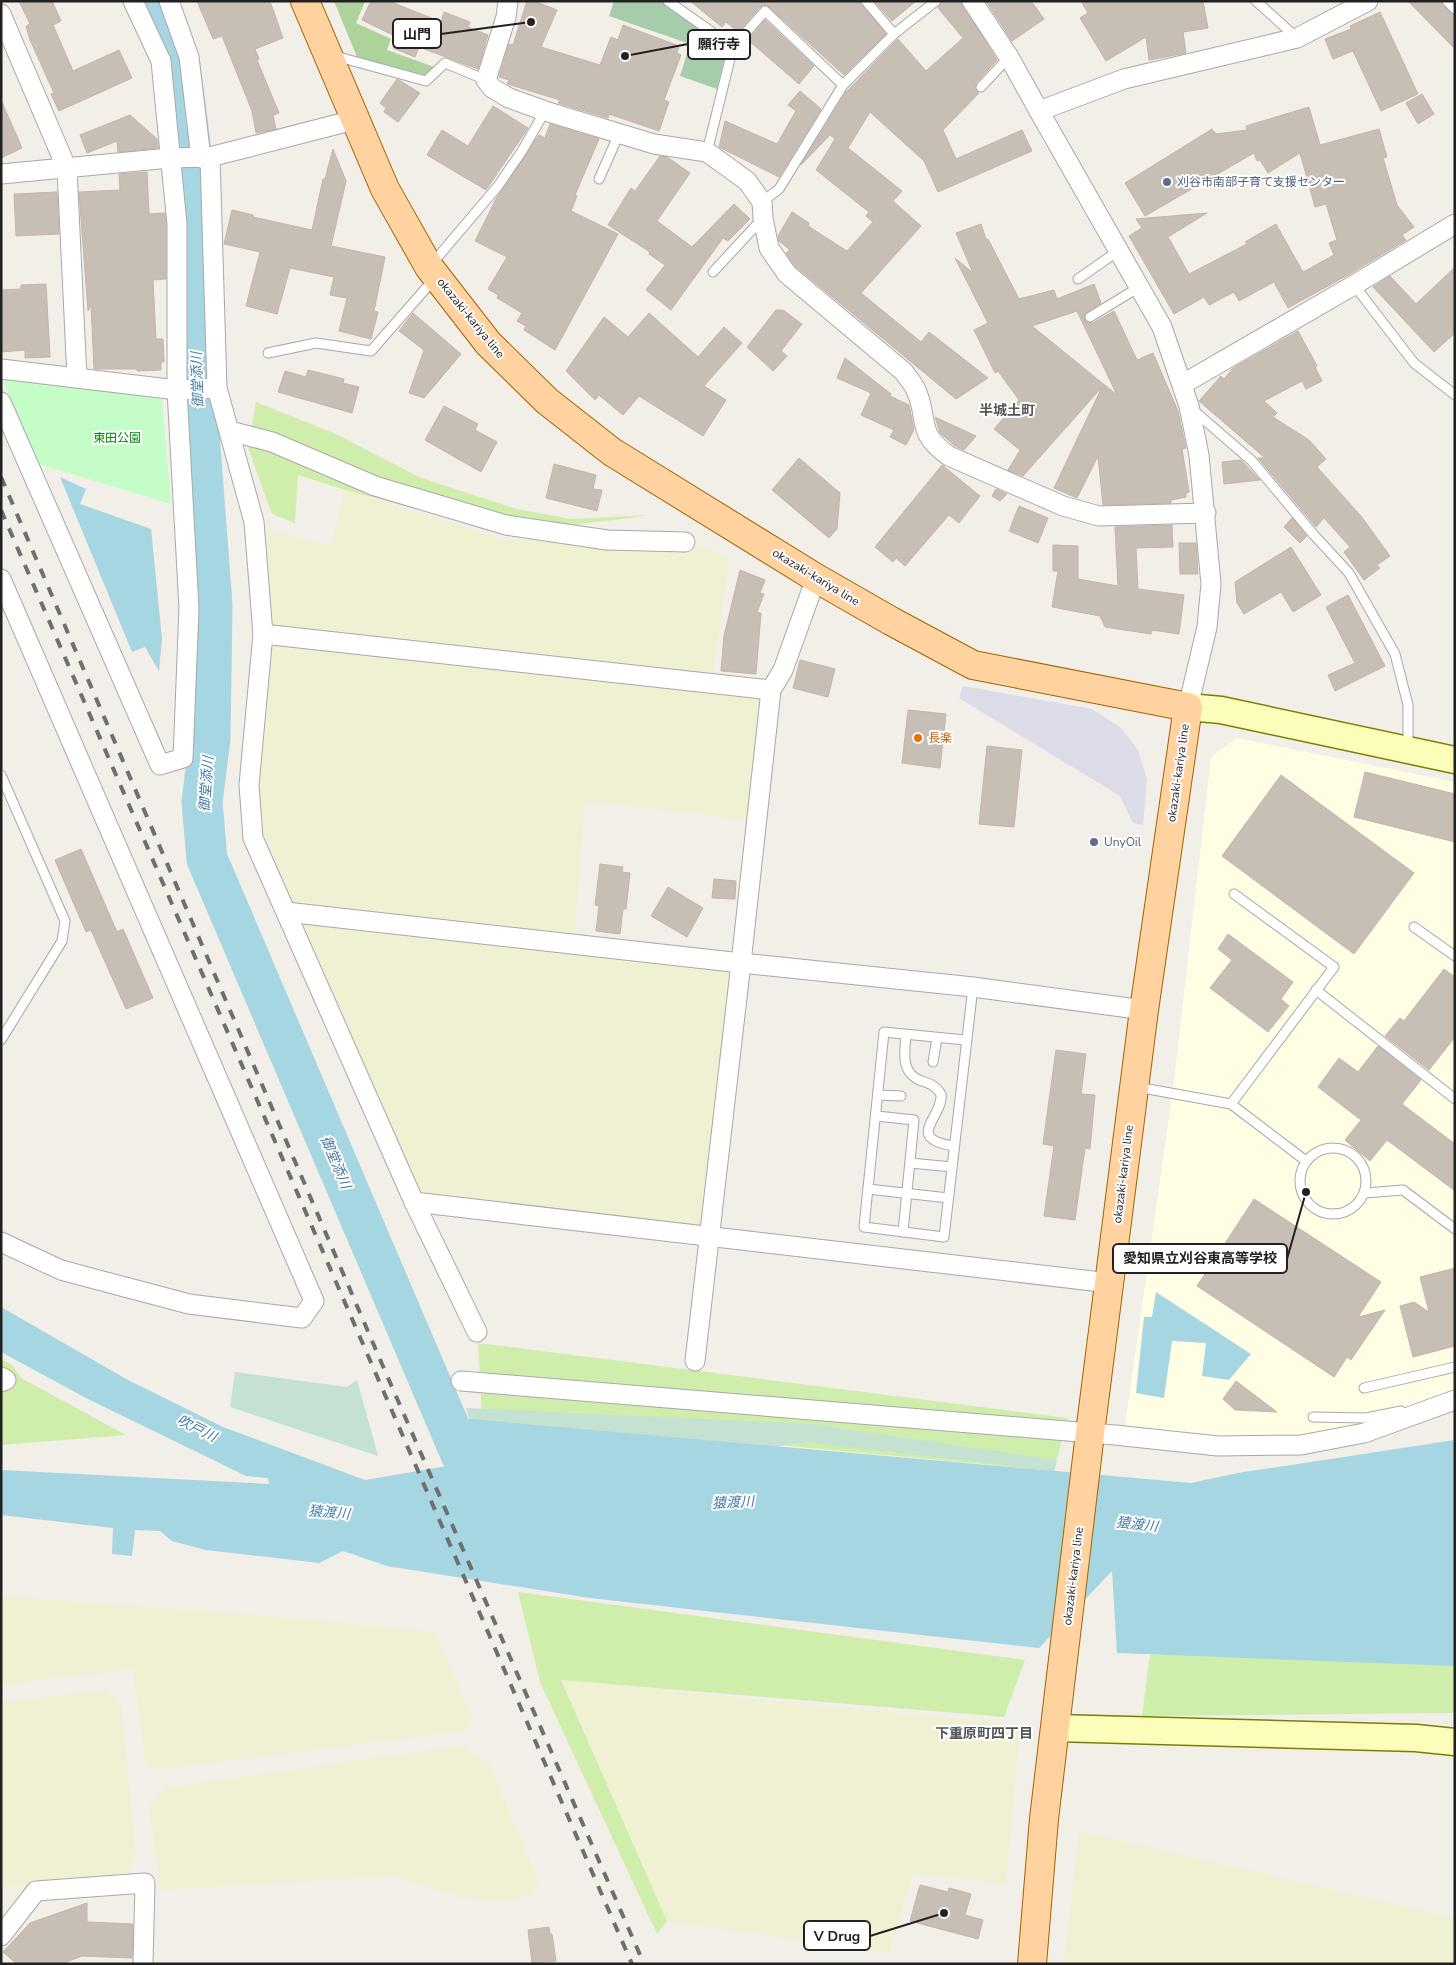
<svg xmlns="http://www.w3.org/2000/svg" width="1456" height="1965" font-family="'Nunito Sans','Noto Sans JP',sans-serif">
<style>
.education{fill:#fffee4}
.farmland{fill:#f0f1d3}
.grass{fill:#cfeeac}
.forest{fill:#add39a}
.wetland{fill:#c4e1d2}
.cemetery{fill:#a7ccac}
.park{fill:#c4fdc7}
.plaza{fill:#dcdce8}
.water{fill:#a6d6e2}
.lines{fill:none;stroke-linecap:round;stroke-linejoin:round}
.river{stroke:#a6d6e2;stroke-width:41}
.building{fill:#c7beb6;stroke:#c5b4a9;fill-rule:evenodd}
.lane-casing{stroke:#a8a8a8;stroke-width:11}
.street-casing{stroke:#a8a8a8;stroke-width:21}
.secondary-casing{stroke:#788100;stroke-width:29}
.primary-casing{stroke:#9f6400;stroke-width:30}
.lane{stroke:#fff;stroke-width:9}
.street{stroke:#fff;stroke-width:19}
.secondary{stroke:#fcfdbb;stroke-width:26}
.primary{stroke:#ffd2a0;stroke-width:28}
.rail{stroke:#6f6f6f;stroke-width:4;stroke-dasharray:10 10;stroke-linecap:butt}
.service-dot{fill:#5c6f8a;stroke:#fff;stroke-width:2}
.food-dot{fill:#e8710a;stroke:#fff;stroke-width:2}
.labels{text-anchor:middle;stroke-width:4;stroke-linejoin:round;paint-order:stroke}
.service-label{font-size:12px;fill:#4e5e75;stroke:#fff;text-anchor:start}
.street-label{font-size:12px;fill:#212121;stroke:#fff}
.park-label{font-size:12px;fill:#05890c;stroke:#fff}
.food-label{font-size:12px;fill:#c56008;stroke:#fff;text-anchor:start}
.water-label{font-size:14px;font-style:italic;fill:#4278a7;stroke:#fff}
.neighbourhood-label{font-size:14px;font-weight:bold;fill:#545454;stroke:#fff}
.leader{fill:none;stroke:#212121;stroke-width:2}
.callout-dot{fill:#212121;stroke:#fff;stroke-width:2}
.callout{fill:#fff;stroke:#212121;stroke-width:2}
.callout-label{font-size:14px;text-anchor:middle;font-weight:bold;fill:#212121}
</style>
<rect width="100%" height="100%" fill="#f2eee8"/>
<path class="education" d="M1237,738L1455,782V1392L1365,1424L1302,1439H1219L1125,1425L1173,1089L1211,757Z"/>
<g class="farmland">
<path d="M345,490L504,539H555L706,548L730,556L712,677L276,629L269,621L261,528L331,546Z"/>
<path d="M271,640L758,694L763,701L747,820L585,801L574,938L289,902L261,837L257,813L266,647Z"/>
<path d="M301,919L727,967L731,972L701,1224L696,1228L423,1194L416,1188L299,925Z"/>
<path d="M1,1596L270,1616L435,1632L473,1720L466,1731L156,1770L145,1760L133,1669L1,1685Z"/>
<path d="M560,1680L1020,1725L1006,1884L913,1873L889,1953L667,1921Z"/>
<path d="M103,1690L121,1702L136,1858L125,1874L1,1888V1702Z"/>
<path d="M463,1746L489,1763L539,1882L529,1895L504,1901L459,1897L394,1876L161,1890L149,1806L164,1788Z"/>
<path d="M1079,1831L1455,1918V1964H1064Z"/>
</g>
<g class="grass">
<path d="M256,402L336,434L421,478L517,509L571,519L653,515L507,533L345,490L298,475L295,523L272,514L248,448Z"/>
<path d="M478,1343L1068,1418L1054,1471L482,1417Z"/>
<path d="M1,1359L13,1366L21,1378L126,1435L1,1445Z"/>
<path d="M518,1592L1025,1660L1004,1717L561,1680L667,1921L657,1934L540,1682Z"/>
<path d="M1455,1644V1713L1142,1716L1150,1655Z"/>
</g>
<path class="forest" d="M334,1H365L356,23L391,39L387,50L434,67L424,75L357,57Z"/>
<g class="wetland">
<path d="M235,1372L347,1387L357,1380L378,1456L230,1407Z"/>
<path d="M466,1408L810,1424L1057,1460L1054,1471L807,1442L489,1489Z"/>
</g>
<path class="cemetery" d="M614,1H661L727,49L717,89L680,76L690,44L609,16Z"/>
<path class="park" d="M3,380L152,392L162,401L171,504L39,464Z"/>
<path class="plaza" d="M963,686L1092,709L1120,727L1138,750L1147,779L1143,825L1133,823L1120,796L959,698Z"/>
<g class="water">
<path d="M60,477L86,489L80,504L151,529L162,639L159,671L145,647L132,652Z"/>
<path d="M1156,1292L1251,1354L1229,1380L1202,1376L1206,1343L1172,1341L1164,1398L1136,1393L1144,1317H1152Z"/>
<path d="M1,1307L128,1380L223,1427L365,1480L465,1463L441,1424L458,1418L1191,1483L1238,1473L1455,1440V1666L1117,1653L1112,1571L1039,1648L590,1598L387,1566L343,1551L319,1563L206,1550L172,1541L160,1531L135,1530L132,1556L112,1554L113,1528L1,1515V1470L269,1484L268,1478L246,1476L88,1399L1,1352Z"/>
</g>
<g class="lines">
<path class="river" d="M155,1L166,25L180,66L190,144L199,433L212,605L210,738L202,802L207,859L469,1473"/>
</g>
<g class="building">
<path d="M19,1H52L61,21L53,25L73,71L119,50L132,78L59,111L51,94L54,93L30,40L26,26L30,24Z"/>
<path d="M197,1H270L283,38L255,49L259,59L257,60L279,113L273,115L276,129L256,133L252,111L222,36L213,39Z"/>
<path d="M371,1H389L441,22L444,12L470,22L468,27L488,35L478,69L419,47L415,57L393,48L397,37L362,20Z"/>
<path d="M527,1H534L557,10L541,47L600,65L611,37L618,40L623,25L679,46L677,53L681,55L664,100L669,102L659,131L609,114L608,118L558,103L560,100L507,84L509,80L499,77L509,44L513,45Z"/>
<path d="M690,1H860L886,34L844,75L767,5L760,7L738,32L726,22L722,27Z"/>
<path d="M874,1H916L892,21Z"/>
<path d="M942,1H961L997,60L976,83L975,88L979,93L943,130L956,159L1022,130L1032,151L938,192L924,161L870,112L848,148L902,191L893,201L921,226L861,293L921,342L929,332L988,378L956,399L795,266L786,253L790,250L779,241L778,236L792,212L809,223L808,226L847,251L873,222L866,216L869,212L816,170L835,139L830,135L801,165L846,92L898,39L926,71L963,38L938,8Z"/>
<path d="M986,1H1031L1044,19L1012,41Z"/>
<path d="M1081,1H1203L1208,28L1183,32L1186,53L1149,60L1146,37L1106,61L1080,18L1088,13Z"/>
<path d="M1408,1H1440L1455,16V49Z"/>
<path d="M1380,12L1418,94L1381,111L1353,51L1333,59L1325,39L1351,29L1350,26Z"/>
<path d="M765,20L814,66L799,84L748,40Z"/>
<path d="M397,79L420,93L398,122L384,112L386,108L380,103Z"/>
<path d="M800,91L821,109L779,177L719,147L725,121L777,144L796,111L788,105Z"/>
<path d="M1422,94L1434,114L1418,124L1406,103Z"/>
<path d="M1,100L22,148L1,158Z"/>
<path d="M493,106L528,128L486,190L427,155L442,130L468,146Z"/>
<path d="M1309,107L1320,145L1379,129L1387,157L1383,158L1397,205L1414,227L1402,235L1406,240L1348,275L1288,308L1274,282L1239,301L1234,292L1209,305L1204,297L1174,314L1129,236L1142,228L1136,219L1207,213L1168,237L1189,274L1247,244L1245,242L1276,224L1303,272L1334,255L1329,243L1337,240L1326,204L1315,207L1300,153L1268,173L1260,160L1257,161L1254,153L1145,216L1125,183L1212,129L1216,134L1247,130L1246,126Z"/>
<path d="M130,115L157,139L158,148L118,152L117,141L87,153L80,135Z"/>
<path d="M550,124L599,139L575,195L577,196L571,211L618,234L555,350L524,330L526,326L517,321L522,313L497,298L498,295L488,289L507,257L475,241L497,197L539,135L545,138Z"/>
<path d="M333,149L346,181L331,246L385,257L374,311L378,312L371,339L339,331L347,298L330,295L334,277L290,268L277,314L246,306L260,252L224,244L232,210L253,215V217L312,230L323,179H325Z"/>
<path d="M660,156L667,157L690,173L657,221L692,247L734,204L750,219L728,241L723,238L671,310L646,290L665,265L649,254L650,252L608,225L631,188L635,191Z"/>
<path d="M147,172L149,214L165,213L166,225V279L153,280L156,339H163L164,362H161V370L137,371V369H94L91,305L88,311L79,192L120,190L119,174Z"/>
<path d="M57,192L59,234L16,236L14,194Z"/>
<path d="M981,224L986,239H988L1019,299L1054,290L1057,299L1094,284L1101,303L1085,314V321L1093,323L1114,311L1137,360L1153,353L1178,411L1186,448L1182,449L1189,492L1186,493V497L1171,500V503L1103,505L1098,456L1077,498L1054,488L1102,387L1023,476L1008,470L1020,450L994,429L1019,400L998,371L995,373L974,330L988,323L955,258L973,273L956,233ZM1077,311L1117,395L1032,326Z"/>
<path d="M1455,267V333L1434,352L1373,287L1390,276L1416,304Z"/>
<path d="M46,284L50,357L25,358V350L1,352V290L21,289V285Z"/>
<path d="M776,310H783L802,324L781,351L787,356L773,371L747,347Z"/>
<path d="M413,313L461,354L424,398L409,393L424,350L399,331Z"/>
<path d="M649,313L698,357L724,327L742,343L704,386L726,400L703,436L639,396L623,415L599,395L595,400L566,371L604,317L628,337Z"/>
<path d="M1298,331L1317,366L1315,367L1322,381L1306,389L1302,381L1264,401L1277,413L1273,417L1309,440L1326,459L1317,467L1361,516L1390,556L1377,565L1380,568L1364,580L1344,552L1350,547L1324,518L1316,527L1258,458H1265L1199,401L1221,376L1224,379L1233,368Z"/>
<path d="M845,358L891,394L890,396L909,405L914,430L906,445L890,437L894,430L861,415L871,393L837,378Z"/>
<path d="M308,370L344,379L343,383L359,387L352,413L278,392L285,371L306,377Z"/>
<path d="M444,406L478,424L475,430L497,442L481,472L425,440Z"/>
<path d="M935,417L976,436L964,450L955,446L940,433Z"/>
<path d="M799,458L840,493L837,529L829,538L772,490Z"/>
<path d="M1241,460L1260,480L1224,484L1222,462Z"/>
<path d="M554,464L596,475L593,489L602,490L597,511L546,498Z"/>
<path d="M942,465L980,496L959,523L949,515L905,566L896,558L893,562L875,547Z"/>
<path d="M996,489L1007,494L1000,501L992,496Z"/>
<path d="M1019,506L1048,518L1038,543L1009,531Z"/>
<path d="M1292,518L1307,536L1300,543L1284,527Z"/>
<path d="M1172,525L1173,547L1136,548L1138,589L1184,595L1179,634L1152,630L1151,634L1105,627L1100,616L1052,607L1058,571H1053V545L1078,546V579L1118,586L1115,527Z"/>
<path d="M1179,543H1196L1198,574H1180Z"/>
<path d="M1291,547L1321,595L1293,612L1281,592L1244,614L1237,603L1235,582Z"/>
<path d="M740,570L765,580L760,593L764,594L757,612L761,613L756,674L721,671L724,636Z"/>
<path d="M1348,595L1385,666L1335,691L1328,675L1355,663L1326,607Z"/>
<path d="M800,660L835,669L828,697L793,688Z"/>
<path d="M908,710L946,714L940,768L902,763Z"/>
<path d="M987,746L1022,750L1014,827L979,824Z"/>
<path d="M1365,772L1455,794V842L1354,817Z"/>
<path d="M1281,775L1414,873L1354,954L1222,856Z"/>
<path d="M81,849L117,932L123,929L153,998L126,1009L91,930L86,932L55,860Z"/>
<path d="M600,864L623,867L622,872L630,873L626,909H623L620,934L596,931L599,906L595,905Z"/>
<path d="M714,879L736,881L735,899L712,898Z"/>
<path d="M668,887L703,908L687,937L651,916Z"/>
<path d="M1228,934L1293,982L1281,999L1289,1006L1268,1032L1210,988L1232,960L1218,949Z"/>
<path d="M1444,969L1455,977V1037L1429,1070L1385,1036L1400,1018L1404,1021Z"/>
<path d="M1378,1046L1421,1080L1402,1104L1455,1144V1191L1387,1140L1370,1161L1345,1140L1361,1120L1318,1087L1339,1058L1358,1072Z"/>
<path d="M1056,1050L1086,1054L1081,1094L1095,1095L1090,1149L1085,1148L1075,1220L1044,1216L1054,1146L1043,1144Z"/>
<path d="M1254,1199L1381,1282L1358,1317L1385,1310L1351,1360L1347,1357L1334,1377L1197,1286Z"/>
<path d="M1455,1268V1346L1413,1357L1400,1306L1414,1302L1429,1312L1420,1277Z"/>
<path d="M1236,1381L1277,1412L1235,1410L1223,1399Z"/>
<path d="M920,1885L948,1892L949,1888L971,1894L965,1915L983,1920L978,1939L910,1921Z"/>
<path d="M87,1903V1922L133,1924L132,1958L82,1956L61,1964H17L3,1952L30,1923Z"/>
<path d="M549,1927L550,1934H552L556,1961L532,1963L528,1930Z"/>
</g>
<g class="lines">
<defs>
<g id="lane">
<path d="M668,1L733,47"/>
<path d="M866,1L894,34"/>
<path d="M1256,1L1297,38"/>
<path d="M1447,1L1455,9"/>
<path d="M335,56L426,81L445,63L486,80"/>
<path d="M981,87L1009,57"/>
<path d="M707,152L733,47L765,11L843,85"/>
<path d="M599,179L619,134"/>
<path d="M762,202L779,189L843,85L894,34L936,1"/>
<path d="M431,265L498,186L522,151L545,111"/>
<path d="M713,272L763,218"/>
<path d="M1078,279L1118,251"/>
<path d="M1354,285L1414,363L1455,395"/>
<path d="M1090,317L1141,286"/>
<path d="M268,353L316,343L371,351L435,278"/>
<path d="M1193,410L1252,461L1314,535L1349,573L1395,654L1408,705V747"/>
<path d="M1,775L65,921L62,941L1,1040"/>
<path d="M1414,927L1455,956"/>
<path d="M1316,990L1455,1099"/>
<path d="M906,1035C905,1051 900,1071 919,1080C930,1084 934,1084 941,1094C944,1117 903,1138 954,1146"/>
<path d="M965,1040L884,1032L864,1227L944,1237L973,987"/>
<path d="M933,1062L937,1038"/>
<path d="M1137,1087L1231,1104L1306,1161"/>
<path d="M878,1095L901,1096"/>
<path d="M1231,1104L1334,967L1234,894"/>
<path d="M877,1116L914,1120L903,1232"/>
<circle cx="1333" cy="1181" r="33"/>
<path d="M910,1163L952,1167"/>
<path d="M868,1189L948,1198"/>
<path d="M1365,1193L1403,1190L1455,1229"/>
<path d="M1364,1388L1455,1367"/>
<path d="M1313,1417L1366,1418L1401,1411"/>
</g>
<g id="street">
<path d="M169,1L189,57L201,158"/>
<path d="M508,1L506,17L486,80L492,88L509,98L545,111L654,144L707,152L747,181L762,202L763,218L769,248L787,274L904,372C907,377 912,382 915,388C930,418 914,432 949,456L1063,506L1099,516L1206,513"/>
<path d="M972,1L1009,57L1039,111"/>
<path d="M1,14L67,169L77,378"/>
<path d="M354,120L210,157L217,388L254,522L263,634L249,785L253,838L414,1202L1110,1283"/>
<path d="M1,174L170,158L210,157"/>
<path d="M1,369L177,390L217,388"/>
<path d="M1183,384L1354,285L1455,224"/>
<path d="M1,402L160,765L183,758L189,608L177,390V224L161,61L133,1"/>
<path d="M230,431L272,442L375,486L506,525L607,540L685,542"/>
<path d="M1,579L314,1301L302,1318L189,1304L61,1270L1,1242"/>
<path d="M263,634L771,690L783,670L816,578"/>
<path d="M771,690L741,963L973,987L1144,1010"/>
<path d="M1188,707L1207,627L1211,584L1199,455L1189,406L1162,327L1039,111L1124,79L1297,38L1368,1"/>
<path d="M286,912L741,963L695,1361"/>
<path d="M414,1202L477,1332"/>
<path d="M1,1377L6,1380L1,1382"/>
<path d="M461,1381L1115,1435L1218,1446L1301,1445L1364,1433L1455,1400"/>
<path d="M1,1936L36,1891L145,1883L143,1964"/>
</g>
<g id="secondary">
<path d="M1188,707L1221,710L1455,760"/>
<path d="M1056,1728L1416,1738L1455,1742"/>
</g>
<path id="primary" d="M305,1L385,189L429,267L488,343L547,401L612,452L816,578L891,621L973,665L1188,707L1144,1010L1090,1433L1044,1819L1032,1964"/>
</defs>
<use href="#lane" class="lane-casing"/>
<use href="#street" class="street-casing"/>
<use href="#secondary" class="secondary-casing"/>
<use href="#primary" class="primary-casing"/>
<use href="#lane" class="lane"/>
<use href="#street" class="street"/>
<use href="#secondary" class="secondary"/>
<use href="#primary" class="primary"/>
<g class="rail">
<path d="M1,477L385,1371L644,1964"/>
<path d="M1,510L632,1964"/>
</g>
</g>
<g class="service-dot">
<circle cx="1167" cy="182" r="5"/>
<circle cx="1094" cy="842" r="5"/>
</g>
<circle class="food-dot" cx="918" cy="738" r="5"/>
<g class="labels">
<g class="service-label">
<text x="1177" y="186">刈谷市南部子育て支援センター</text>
<text x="1104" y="846">UnyOil</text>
</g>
<g class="street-label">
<text transform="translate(471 318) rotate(51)" y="4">okazaki-kariya line</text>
<text transform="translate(816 577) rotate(31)" y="4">okazaki-kariya line</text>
<text transform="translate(1178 773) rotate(-82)" y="4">okazaki-kariya line</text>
<text transform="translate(1123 1174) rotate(-83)" y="4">okazaki-kariya line</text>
<text transform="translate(1073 1576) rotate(-83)" y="4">okazaki-kariya line</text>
</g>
<g class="park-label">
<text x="117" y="442">東田公園</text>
</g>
<g class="food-label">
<text x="928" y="742">長楽</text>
</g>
<g class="water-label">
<text transform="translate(197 380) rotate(-92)" y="5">御堂添川</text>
<text transform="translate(206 784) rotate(-86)" y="5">御堂添川</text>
<text transform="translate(336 1162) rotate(67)" y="5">御堂添川</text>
<text transform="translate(197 1428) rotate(27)" y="5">吹戸川</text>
<text transform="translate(733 1502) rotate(-3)" y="5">猿渡川</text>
<text transform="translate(329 1512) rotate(5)" y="5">猿渡川</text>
<text transform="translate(1137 1524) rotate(7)" y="5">猿渡川</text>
</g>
<g class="neighbourhood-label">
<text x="1007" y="415">半城土町</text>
<text x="984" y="1738">下重原町四丁目</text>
</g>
</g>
<path class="leader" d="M531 22L441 34M625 56L688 44M1306 1192L1287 1259M944 1913L870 1936"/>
<g class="callout-dot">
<circle cx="531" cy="22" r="5"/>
<circle cx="625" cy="56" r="5"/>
<circle cx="1306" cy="1192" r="5"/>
<circle cx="944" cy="1913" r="5"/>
</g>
<g class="callout">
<rect x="393" y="19" width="48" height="29" rx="5"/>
<rect x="688" y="30" width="62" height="29" rx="5"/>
<rect x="1113" y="1244" width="174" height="29" rx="5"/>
<rect x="804" y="1921" width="66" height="29" rx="5"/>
</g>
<g class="callout-label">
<text x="417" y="39">山門</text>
<text x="719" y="49">願行寺</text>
<text x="1200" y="1263">愛知県立刈谷東高等学校</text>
<text x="837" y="1941">V Drug</text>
</g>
<rect width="1456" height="1965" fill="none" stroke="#212121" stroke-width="5"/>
</svg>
